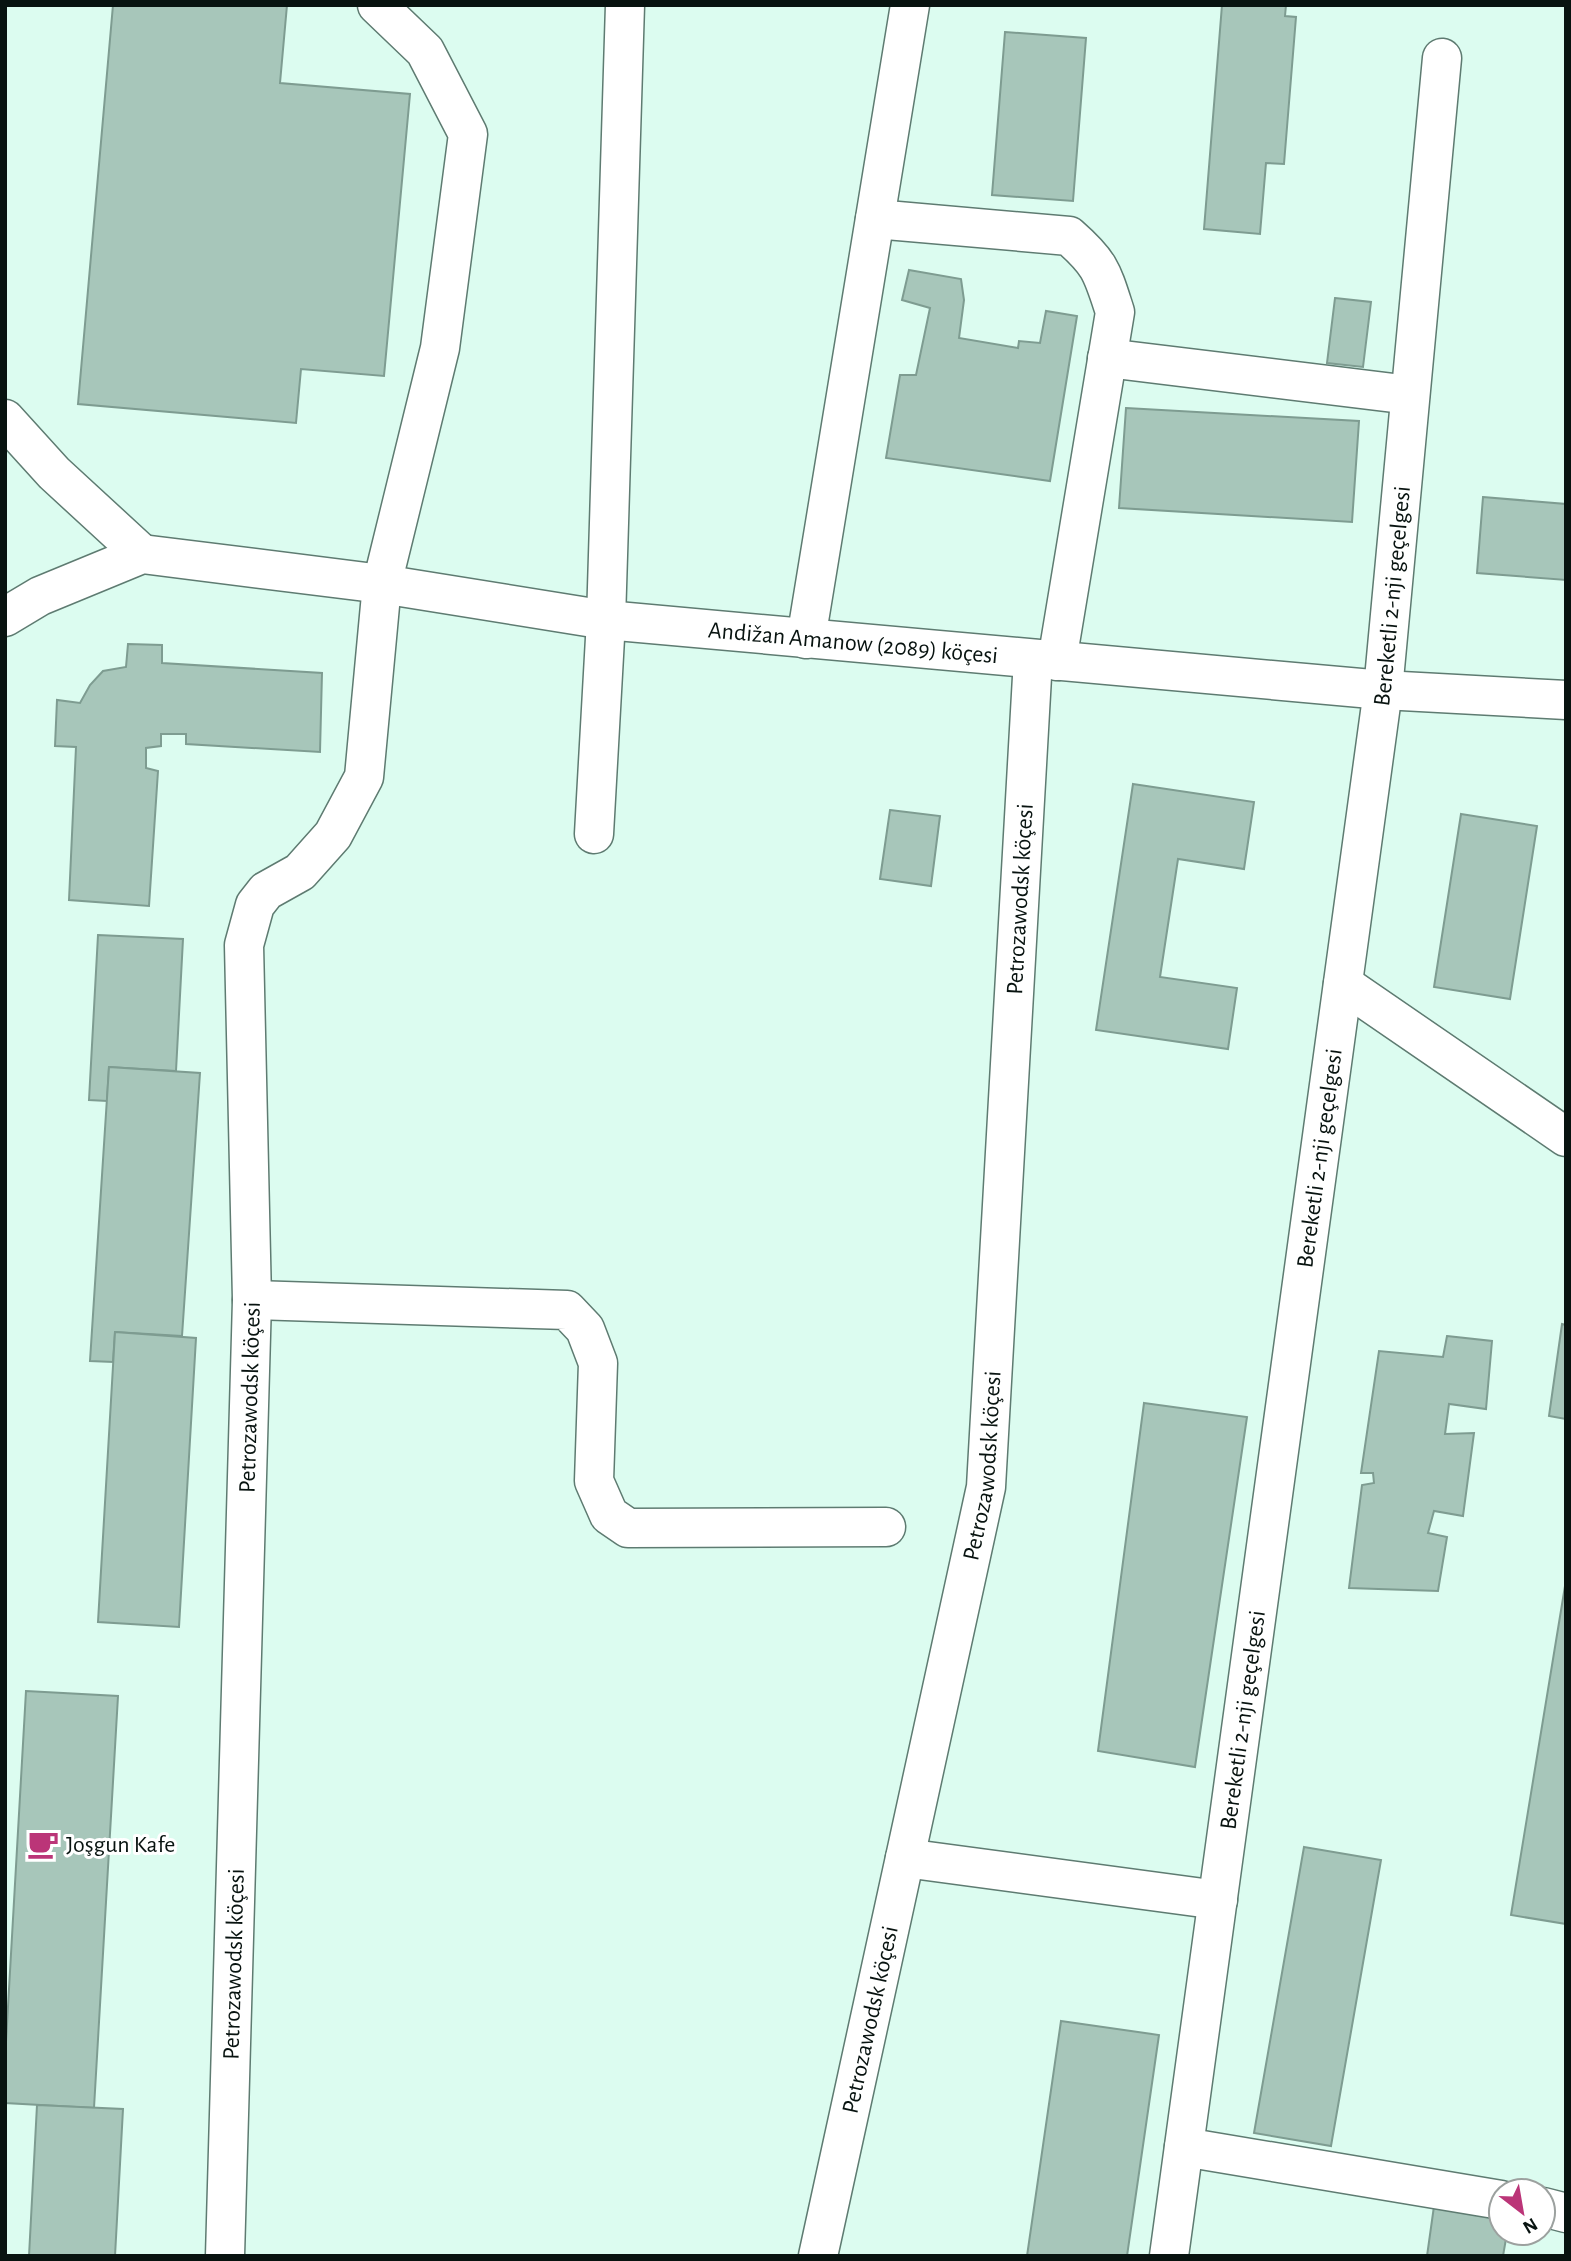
<svg xmlns="http://www.w3.org/2000/svg" width="1571" height="2261" font-family="'Alegreya Sans',sans-serif">
<style>
.building{fill:#a7c6ba;stroke:#7e9c91;stroke-width:2}
.lines{fill:none;stroke-linecap:round;stroke-linejoin:round}
.minor-casing{stroke:#5e7b71;stroke-width:41}
.minor{stroke:#fff;stroke-width:38}
.labels{text-anchor:middle;stroke-width:6;stroke-linejoin:round;paint-order:stroke}
.street-label{font-size:24px;fill:#081310;stroke:#fff}
.poi-label{font-size:24px;fill:#081310;stroke:#fff;text-anchor:start}
</style>
<rect width="100%" height="100%" fill="#dcfcf0"/>
<g class="building">
<path d="M113,5H287L280,83L410,94L384,376L301,369L296,423L78,404Z"/>
<path d="M1222,5H1286L1285,16L1296,17L1284,164L1266,163L1260,234L1204,229Z"/>
<path d="M1005,32L1086,38L1073,201L992,195Z"/>
<path d="M909,270L961,279L964,300L959,338L1018,348L1019,341L1040,343L1046,311L1077,316L1050,481L886,458L900,375H916L930,308L902,300Z"/>
<path d="M1335,298L1371,302L1363,367L1327,363Z"/>
<path d="M1126,408L1359,421L1352,522L1119,508Z"/>
<path d="M1483,497L1566,504V580L1477,573Z"/>
<path d="M128,644L162,645V663L322,673L320,752L186,744V734H161V746L146,748V768L158,771L149,906L69,900L76,747L55,746L57,700L80,703L90,685L103,671L126,667Z"/>
<path d="M1133,784L1254,802L1244,869L1178,859L1160,977L1237,988L1228,1049L1096,1030Z"/>
<path d="M890,810L940,816L931,886L880,879Z"/>
<path d="M1461,814L1537,826L1510,999L1434,987Z"/>
<path d="M98,935L183,939L176,1071L109,1067L107,1101L89,1100Z"/>
<path d="M109,1067L200,1073L182,1336L115,1332L113,1362L90,1361Z"/>
<path d="M1562,1324L1566,1325V1419L1549,1416Z"/>
<path d="M115,1332L196,1338L179,1627L98,1622Z"/>
<path d="M1447,1336L1492,1341L1486,1409L1449,1404L1445,1434L1474,1433L1463,1516L1434,1511L1428,1533L1447,1537L1438,1591L1349,1588L1362,1485L1374,1483L1373,1473H1361L1379,1351L1443,1357Z"/>
<path d="M1144,1403L1247,1417L1195,1767L1098,1751Z"/>
<path d="M1566,1580V1924L1511,1915Z"/>
<path d="M26,1691L118,1696L94,2108L5,2103V2059Z"/>
<path d="M1304,1847L1381,1860L1331,2146L1254,2133Z"/>
<path d="M1061,2021L1159,2035L1127,2256H1027Z"/>
<path d="M37,2105L123,2109L115,2256H29Z"/>
<path d="M1435,2199L1501,2208V2233H1507L1503,2256H1427Z"/>
</g>
<g class="lines">
<defs>
<g id="minor">
<path d="M875,219L1069,236C1101,264 1102,272 1115,312L1057,661"/>
<path d="M1107,358L1410,395"/>
<path d="M5,419L54,473L142,554"/>
<path id="s1" d="M5,617L40,596L142,554L382,584L606,620L1383,690L1566,700"/>
<path d="M806,639L910,5"/>
<path d="M594,834L606,620L625,5"/>
<path d="M1343,984L1566,1137"/>
<path d="M252,1300L567,1310L585,1329L598,1363L594,1481L609,1515L628,1528L886,1527"/>
<path d="M905,1858L1218,1900"/>
<path d="M1184,2147L1501,2200"/>
<path d="M1543,2207L1566,2213"/>
<path id="s2" d="M225,2256L252,1300L244,945L255,905L266,891L300,872L333,835L364,777L382,584L440,348L468,134L425,51L377,5"/>
<path id="s3" d="M818,2256L986,1487L1033,659"/>
<path id="s4" d="M1169,2256L1383,690L1442,58"/>
</g>
</defs>
<use href="#minor" class="minor-casing"/>
<use href="#minor" class="minor"/>
</g>
<defs>
<symbol id="cafe-bare" viewBox="-9 -9 18 18"><path d="M-5.5-4.5H6V0H3Q3 3.5 0 3.5H-2.5Q-5.5 3.5-5.5 0ZM3-3.2v2h1.7v-2ZM-6 4.5H4V6H-6Z" fill="#bb3578" stroke="#fff" stroke-width="2.5" paint-order="stroke"/></symbol>
</defs>
<g fill-rule="evenodd">
<use href="#cafe-bare" x="21" y="1822" width="44" height="44"/>
</g>
<g class="labels">
<g class="street-label">
<text dy="8" stroke="none"><textPath href="#s4" startOffset="1675">Bereketli 2-nji geçelgesi</textPath></text>
<text dy="8" stroke="none"><textPath href="#s1" startOffset="868">Andižan Amanow (2089) köçesi</textPath></text>
<text dy="8" stroke="none"><textPath href="#s3" startOffset="1376">Petrozawodsk köçesi</textPath></text>
<text dy="8" stroke="none"><textPath href="#s4" startOffset="1108">Bereketli 2-nji geçelgesi</textPath></text>
<text dy="8" stroke="none"><textPath href="#s2" startOffset="859">Petrozawodsk köçesi</textPath></text>
<text dy="8" stroke="none"><textPath href="#s3" startOffset="808">Petrozawodsk köçesi</textPath></text>
<text dy="8" stroke="none"><textPath href="#s4" startOffset="541">Bereketli 2-nji geçelgesi</textPath></text>
<text dy="8" stroke="none"><textPath href="#s2" startOffset="292">Petrozawodsk köçesi</textPath></text>
<text dy="8" stroke="none"><textPath href="#s3" startOffset="242">Petrozawodsk köçesi</textPath></text>
</g>
<g class="poi-label">
<text x="66" y="1852">Joşgun Kafe</text>
</g>
</g>
<rect width="1571" height="2261" fill="none" stroke="#081310" stroke-width="14"/>
<g transform="translate(1522 2212) rotate(149)"><circle r="33" fill="#ffffff" stroke="#9ca19f" stroke-width="2"/>
<path d="M0-5L12 26L0 18L-12 26Z" fill="#bb3578"/>
<text y="-10" font-size="19" font-weight="bold" text-anchor="middle" fill="#081310">N</text>
</g>
</svg>
